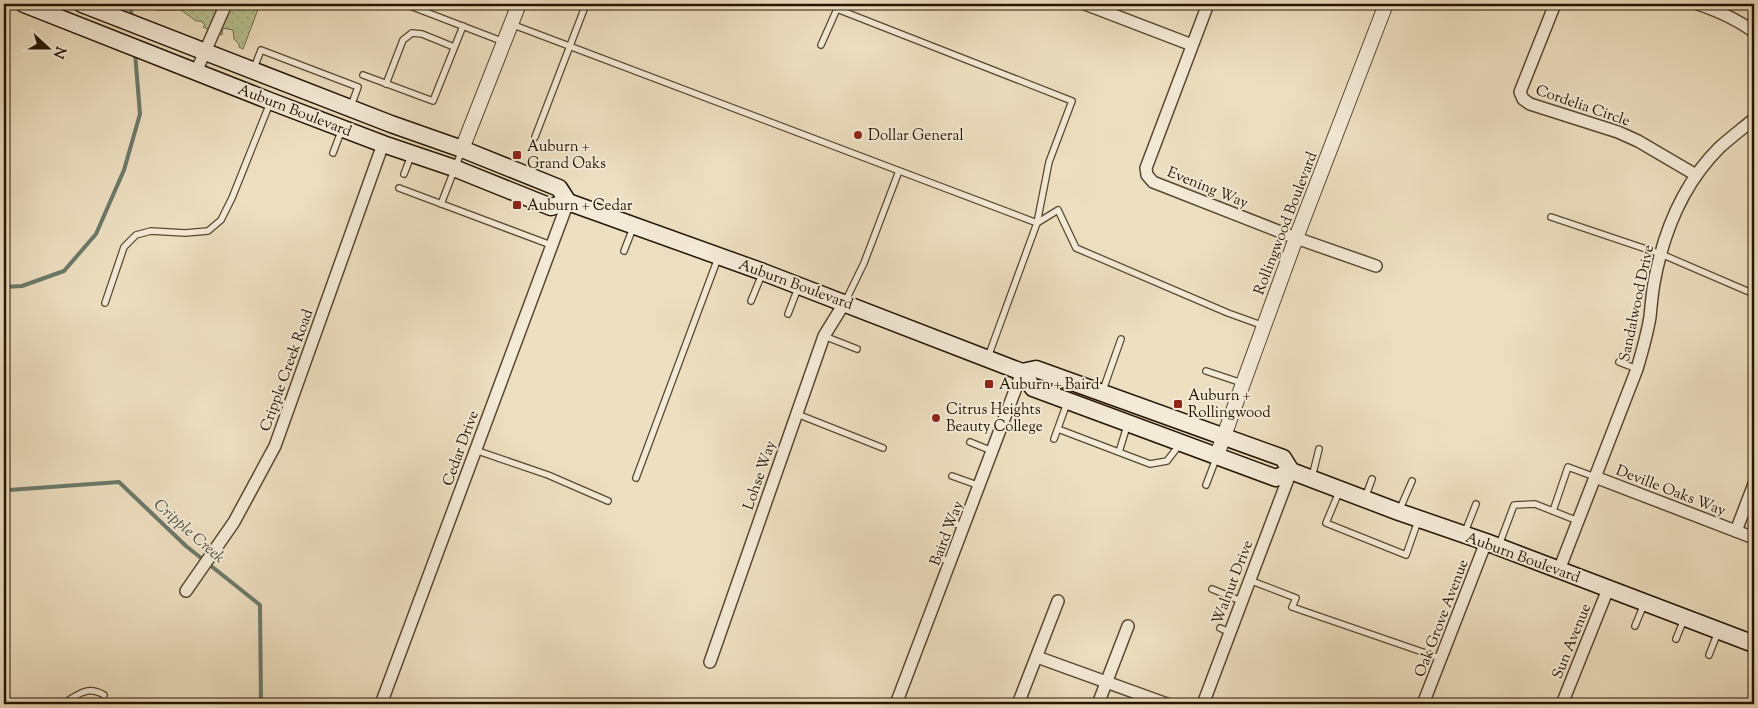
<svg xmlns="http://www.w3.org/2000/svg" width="1758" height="708" font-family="'Sorts Mill Goudy',serif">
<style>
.park{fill:url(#park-dots);stroke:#6f6c4a}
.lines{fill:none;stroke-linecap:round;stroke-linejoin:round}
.stream{stroke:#6b7a6b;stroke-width:4}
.service-casing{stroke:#584831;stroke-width:8}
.minor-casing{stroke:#584831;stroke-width:14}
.tertiary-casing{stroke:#584831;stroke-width:16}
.secondary-casing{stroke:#261501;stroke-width:19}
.service{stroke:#f3ead7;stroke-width:5.5}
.minor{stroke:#f3ead7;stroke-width:11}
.tertiary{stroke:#f3ead7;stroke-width:14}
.secondary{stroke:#f3ead7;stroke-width:16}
.poi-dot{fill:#8f2418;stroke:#f3ead7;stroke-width:2}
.labels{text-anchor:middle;stroke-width:4;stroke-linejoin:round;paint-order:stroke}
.street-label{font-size:15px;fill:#261501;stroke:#f3ead7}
.poi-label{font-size:15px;fill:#261501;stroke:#f3ead7;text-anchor:start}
.water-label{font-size:16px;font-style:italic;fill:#4e503f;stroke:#f3ead7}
</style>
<defs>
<pattern id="park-dots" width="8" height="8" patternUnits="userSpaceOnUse" patternTransform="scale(1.25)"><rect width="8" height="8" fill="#b8c293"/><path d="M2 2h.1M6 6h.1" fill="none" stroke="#9ea67d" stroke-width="1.8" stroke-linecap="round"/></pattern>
</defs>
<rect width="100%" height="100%" fill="#eddfc1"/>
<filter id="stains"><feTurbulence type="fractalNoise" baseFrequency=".004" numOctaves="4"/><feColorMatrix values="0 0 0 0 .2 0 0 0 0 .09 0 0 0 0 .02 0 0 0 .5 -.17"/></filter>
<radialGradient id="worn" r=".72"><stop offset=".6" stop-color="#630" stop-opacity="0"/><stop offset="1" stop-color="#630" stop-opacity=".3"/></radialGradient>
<path class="park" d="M139,4H260L243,49L239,47V44L234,39L233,30L223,28L222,35L203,27L205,25L201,21H196L181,10H157Z"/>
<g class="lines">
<g class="stream">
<path d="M130,4L132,19"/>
<path d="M4,287L22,286L64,271L96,234L124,170L140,114L135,53"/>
<path d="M4,488L9,490L119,482L186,546L260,605L261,704"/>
</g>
<defs>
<g id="service">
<path d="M405,4L504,42"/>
<path d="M511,24L1037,223L988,357"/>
<path d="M821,45L837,9L1072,101L1049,162L1037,223L1058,210L1076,248L1228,313L1264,326"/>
<path d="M254,68L261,50L358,87L351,106"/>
<path d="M363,75L433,101L463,26"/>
<path d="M386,84L403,40L412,33L422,34L454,47"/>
<path d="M535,137L586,4"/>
<path d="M333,153L342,129"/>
<path d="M404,174L411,156"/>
<path d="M399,188L551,245"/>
<path d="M441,204L462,150"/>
<path d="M1551,217L1661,254L1754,294"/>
<path d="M624,251L633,228"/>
<path d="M751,301L762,274"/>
<path d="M845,302L864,263L899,171"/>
<path d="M105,303L124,247L136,235L151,231L185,233L208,231L221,220L232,198L270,103"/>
<path d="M788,314L798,288"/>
<path d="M824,336L857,349"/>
<path d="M1619,362L1637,369"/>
<path d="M1206,371L1242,383"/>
<path d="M1103,390L1121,339"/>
<path d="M797,414L883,448"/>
<path d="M1058,429L1150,464L1167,461L1180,444"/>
<path d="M1054,439L1067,403"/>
<path d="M970,442L992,451"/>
<path d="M475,450L548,475L608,501"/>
<path d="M1119,452L1127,426"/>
<path d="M952,476L980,486"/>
<path d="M1312,477L1319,449"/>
<path d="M636,478L718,258"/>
<path d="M1206,485L1217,456"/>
<path d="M1339,492L1326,523L1406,555L1418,521"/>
<path d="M1365,498L1372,479"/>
<path d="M1399,511L1412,481"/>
<path d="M1553,511L1568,467L1595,477"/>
<path d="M948,521L964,527"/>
<path d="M1465,532L1476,504"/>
<path d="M1499,545L1514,505L1535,504L1578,521"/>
<path d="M940,558L951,562"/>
<path d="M1249,580L1296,598L1292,607L1440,658"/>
<path d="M1212,589L1241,601"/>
<path d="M1635,626L1644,604"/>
<path d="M1220,628L1229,632"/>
<path d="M1676,639L1684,619"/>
<path d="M1709,655L1718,632"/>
<path d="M63,704C77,695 87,685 104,695"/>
</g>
<g id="minor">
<path d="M1085,4L1192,45"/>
<path d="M1208,4L1146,168L1147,175L1153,182L1296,238L1376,266"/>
<path d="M1555,4L1520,92L1523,99L1530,104L1618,132L1638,141L1696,175"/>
<path d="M1698,4C1718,11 1737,19 1754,32"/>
<path d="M196,72L226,4"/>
<path d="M1595,477L1754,538"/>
<path d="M1736,531L1754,484"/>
<path d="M1559,570L1637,369C1642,352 1647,335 1650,317C1651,306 1652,295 1654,283C1663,234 1683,184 1719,148C1730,138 1742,129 1754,119"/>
<path d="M186,591L234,522L275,446L383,144"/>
<path d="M1037,657L1167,704"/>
<path d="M710,662L824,336L845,302"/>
<path d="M381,704L568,202"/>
<path d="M896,704L1022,372"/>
<path d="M1018,704L1058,601"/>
<path d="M1098,704L1128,626"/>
<path d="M1203,704L1291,471"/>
<path d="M1423,704L1486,542"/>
<path d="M1562,704L1608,589"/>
</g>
<g id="tertiary">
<path d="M462,149L519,4"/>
<path d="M1217,455L1296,238L1386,4"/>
</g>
<g id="secondary">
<path d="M24,4L270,101L383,144L454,168L551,207L568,202L763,272L1022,372L1033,388L1276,478L1291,471"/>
<path d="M82,4L391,124L462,149L559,188L568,202"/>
<path d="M1022,372L1036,369L1283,458L1291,471L1312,479L1399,512L1486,542L1754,644"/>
</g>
</defs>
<use href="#service" class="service-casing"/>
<use href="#minor" class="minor-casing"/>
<use href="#tertiary" class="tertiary-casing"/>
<use href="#secondary" class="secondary-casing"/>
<use href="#service" class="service"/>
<use href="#minor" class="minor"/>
<use href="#tertiary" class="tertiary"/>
<use href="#secondary" class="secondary"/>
</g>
<g class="poi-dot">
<circle cx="858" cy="135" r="5"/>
<rect x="512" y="150" width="10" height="10" rx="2.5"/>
<rect x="512" y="200" width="10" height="10" rx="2.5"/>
<rect x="984" y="379" width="10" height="10" rx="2.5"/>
<rect x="1173" y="399" width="10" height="10" rx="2.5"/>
<circle cx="936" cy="418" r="5"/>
</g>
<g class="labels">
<g class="street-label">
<text transform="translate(1583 105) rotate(19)" y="5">Cordelia Circle</text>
<text transform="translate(295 110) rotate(21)" y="5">Auburn Boulevard</text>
<text transform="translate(1208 187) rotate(22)" y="5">Evening Way</text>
<text transform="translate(1285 223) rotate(-69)" y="5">Rollingwood Boulevard</text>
<text transform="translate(796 284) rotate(20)" y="5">Auburn Boulevard</text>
<text transform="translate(1636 303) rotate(-78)" y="5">Sandalwood Drive</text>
<text transform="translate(286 370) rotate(-70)" y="5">Cripple Creek Road</text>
<text transform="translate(460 448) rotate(-70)" y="5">Cedar Drive</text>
<text transform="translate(759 475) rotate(-71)" y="5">Lohse Way</text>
<text transform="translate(1671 490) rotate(21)" y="5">Deville Oaks Way</text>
<text transform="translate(946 533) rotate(-69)" y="5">Baird Way</text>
<text transform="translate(1523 557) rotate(20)" y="5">Auburn Boulevard</text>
<text transform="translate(1232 582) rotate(-69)" y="5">Walnut Drive</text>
<text transform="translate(1441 618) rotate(-69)" y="5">Oak Grove Avenue</text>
<text transform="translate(1571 641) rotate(-68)" y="5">Sun Avenue</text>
</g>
<g class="poi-label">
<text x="868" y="140">Dollar General</text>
<text x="527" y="151">Auburn +<tspan x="527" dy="17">Grand Oaks</tspan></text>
<text x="527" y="210">Auburn + Cedar</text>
<text x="999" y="389">Auburn + Baird</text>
<text x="1188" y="400">Auburn +<tspan x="1188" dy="17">Rollingwood</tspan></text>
<text x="946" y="414">Citrus Heights<tspan x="946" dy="17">Beauty College</tspan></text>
</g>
<g class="water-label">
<text transform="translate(190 530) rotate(41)" y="6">Cripple Creek</text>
</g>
</g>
<rect width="1758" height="708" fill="none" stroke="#eddfc1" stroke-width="20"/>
<rect x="5" y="5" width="1748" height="698" fill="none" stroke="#261501" stroke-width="2.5"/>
<rect x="10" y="10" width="1738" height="688" fill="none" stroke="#261501"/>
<g transform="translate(48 48) rotate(111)" stroke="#f3ead7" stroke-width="4" paint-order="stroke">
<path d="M0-4L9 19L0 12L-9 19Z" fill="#261501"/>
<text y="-8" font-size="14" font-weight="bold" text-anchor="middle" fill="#261501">N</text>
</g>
<rect width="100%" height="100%" filter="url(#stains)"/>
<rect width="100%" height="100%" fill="url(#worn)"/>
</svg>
